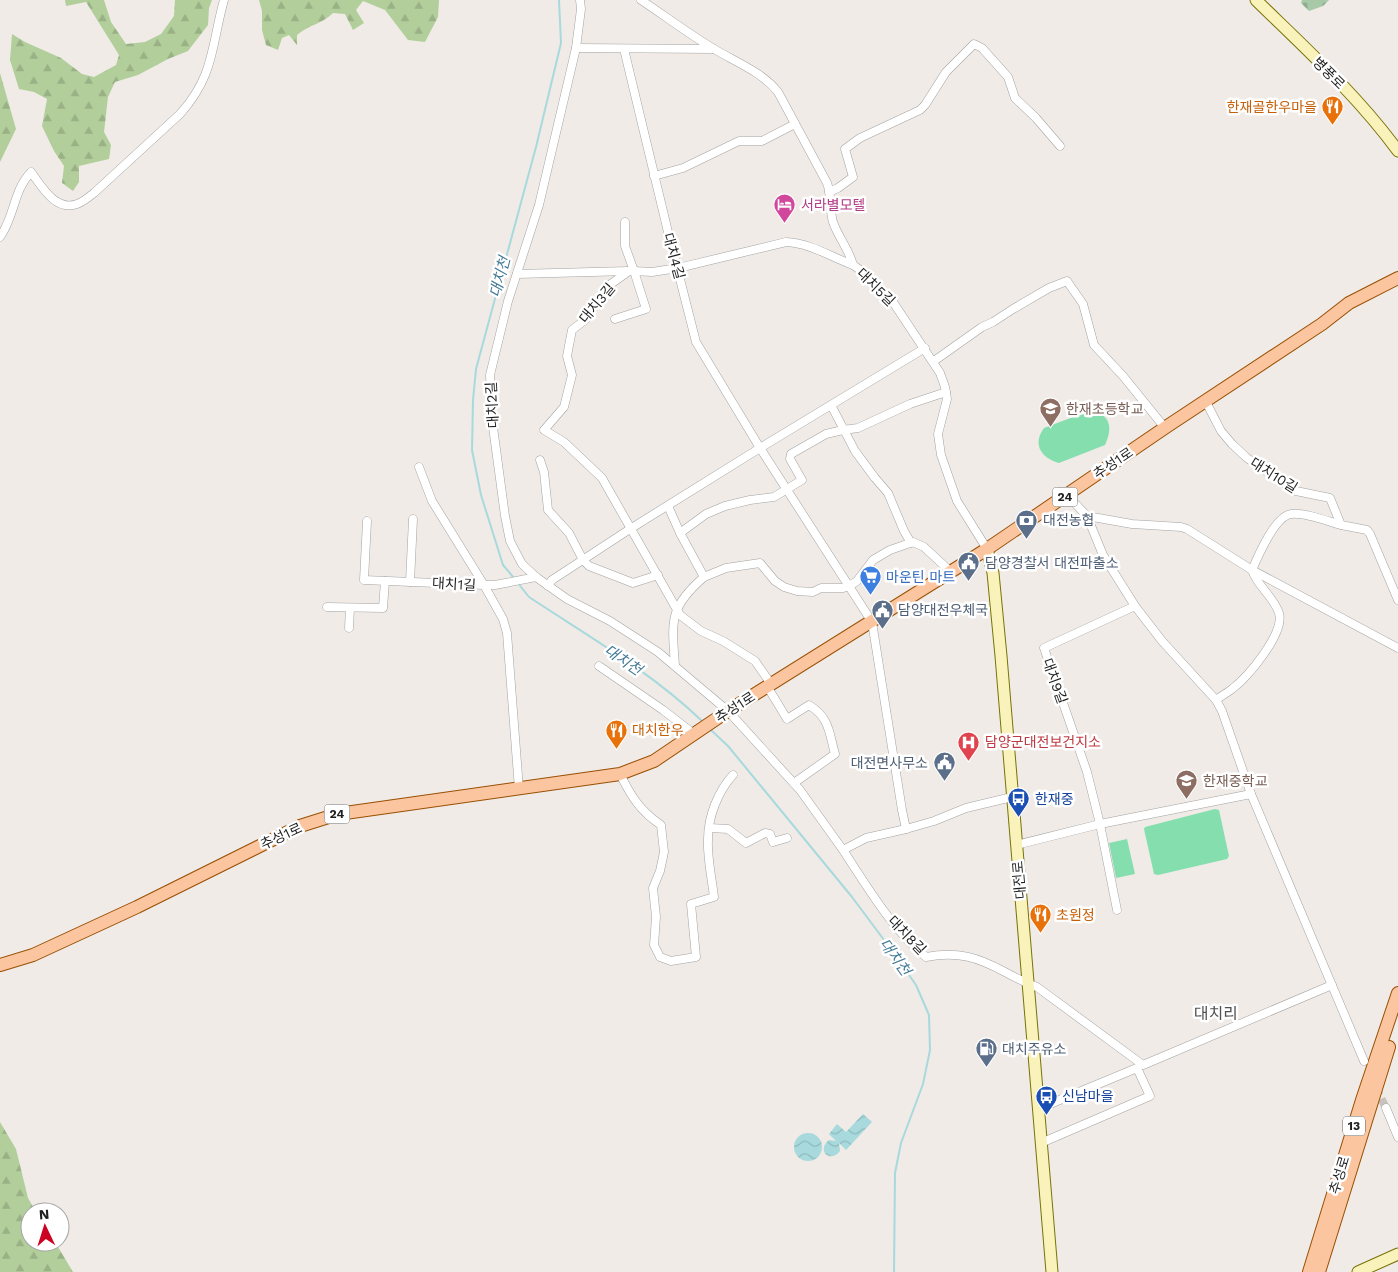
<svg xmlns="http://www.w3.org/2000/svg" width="1398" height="1272" font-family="'Work Sans','Noto Sans KR',sans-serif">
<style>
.forest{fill:url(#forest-firs)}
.cemetery{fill:url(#cemetery-stones)}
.pitch{fill:#85deae}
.water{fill:url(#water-waves)}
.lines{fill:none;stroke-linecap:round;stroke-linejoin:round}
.stream{stroke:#a7d9dd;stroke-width:2}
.street-tunnel{stroke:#c6c2be;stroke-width:8;stroke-dasharray:8 4;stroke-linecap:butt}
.street-casing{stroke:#a3a3a3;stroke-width:9}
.secondary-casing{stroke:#777206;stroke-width:13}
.primary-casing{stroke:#994f02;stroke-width:14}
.street{stroke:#fff;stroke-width:8}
.secondary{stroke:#f9f2bb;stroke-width:11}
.primary{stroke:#fbc5a0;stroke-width:12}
.labels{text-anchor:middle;stroke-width:5;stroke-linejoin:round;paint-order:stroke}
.shield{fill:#fff;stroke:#626262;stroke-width:1}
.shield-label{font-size:12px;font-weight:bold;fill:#1f1f1f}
.street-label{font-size:14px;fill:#1f1f1f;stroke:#fff}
.food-label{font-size:14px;fill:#c56008;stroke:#fff;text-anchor:start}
.hotel-label{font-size:14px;fill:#b23c85;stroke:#fff;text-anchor:start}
.education-label{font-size:14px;fill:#785e54;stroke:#fff;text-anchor:start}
.service-label{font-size:14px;fill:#4e5e75;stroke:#fff;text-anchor:start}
.shop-label{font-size:14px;fill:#366cbe;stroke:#fff;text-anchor:start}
.health-label{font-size:14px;fill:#be3a42;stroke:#fff;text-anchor:start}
.transit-label{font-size:14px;fill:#164399;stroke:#fff;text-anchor:start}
.water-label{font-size:15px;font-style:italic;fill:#437a97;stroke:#fff}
.quarter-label{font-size:16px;fill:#525252;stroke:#fff}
</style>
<defs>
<pattern id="forest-firs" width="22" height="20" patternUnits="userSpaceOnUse" patternTransform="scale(1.25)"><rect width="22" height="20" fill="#b2cf9b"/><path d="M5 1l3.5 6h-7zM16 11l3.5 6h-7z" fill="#99b185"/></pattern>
<pattern id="cemetery-stones" width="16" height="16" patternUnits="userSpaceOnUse" patternTransform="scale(1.25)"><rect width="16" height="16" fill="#a7c9a7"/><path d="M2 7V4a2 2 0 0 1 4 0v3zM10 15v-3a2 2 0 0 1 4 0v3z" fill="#8fac8f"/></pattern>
<pattern id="water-waves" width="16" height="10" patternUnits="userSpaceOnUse" patternTransform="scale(1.25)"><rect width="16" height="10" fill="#a7d9dd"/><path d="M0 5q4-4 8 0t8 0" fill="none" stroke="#8fbabd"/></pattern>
</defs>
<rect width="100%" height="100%" fill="#f0ebe6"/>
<g class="forest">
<path d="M65,0H104L111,22L126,44L145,42L161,34L174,16L175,0H212L209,8L208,25L188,51L168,59L138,75L115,82L108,97L104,132L111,145L109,159L79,166V182L73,191L62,183L64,166L54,151L42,126L47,99L34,92L19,89L10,60L12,34L25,42L61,58L82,74L94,77L116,65L119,55L86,2L66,6Z"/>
<path d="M259,0H439L438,17L425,42L408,40L385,10L363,1L356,10L364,23L353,30L345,14L333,13C322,24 308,25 297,35V45L289,35L282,38L278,50L266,45L262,30V11Z"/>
<path d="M0,73L16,129L0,162Z"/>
<path d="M0,1122L16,1149L28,1198L36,1212H30V1242H55L73,1272H0Z"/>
</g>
<path class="cemetery" d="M1302,0H1329L1323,6L1309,11L1301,3Z"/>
<g class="pitch">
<path d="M1089,411C1111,414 1113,427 1105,445L1059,463C1041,458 1032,444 1044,428Z"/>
<path d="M1215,809L1219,810L1229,856L1227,859L1158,875L1154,874L1144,829L1145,827Z"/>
<path d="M1127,839L1135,874L1116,878L1109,843Z"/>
</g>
<g class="water">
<path d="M863,1114L872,1122L846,1150L839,1143L840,1151C830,1164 816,1150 829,1140L836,1141L829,1134L837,1124L846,1132Z"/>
<circle cx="808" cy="1147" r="14"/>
</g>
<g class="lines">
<g class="stream">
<path d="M514,578L503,565L481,495L472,450L473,400L476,369L536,147L561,43L559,0"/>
<path d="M517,582L529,597C588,636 651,672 702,721"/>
<path d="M711,730L728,746L852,897L893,952L916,985L929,1015L930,1050L923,1084L901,1143L895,1173L894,1272"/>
</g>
<path class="street-tunnel" d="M1376,1088L1386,1108"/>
<defs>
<g id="street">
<path d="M580,0L581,9L576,48L539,205L508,301L490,375L493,427L505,516L510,541L522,564L536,577L567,599L610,621L658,652L728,711L800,790L843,850"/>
<path d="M641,0C665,16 689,34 714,49C736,62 762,72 778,92L827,183C832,196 829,209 833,222C838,237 849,249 853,265L863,272L891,299L940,373L945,387L947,399L938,434L941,455L957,501L987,549"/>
<path d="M576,48L714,49"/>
<path d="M624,49L668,232L696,342L760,448L872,622L902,810L906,829L866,838L843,850C866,885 894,932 926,957C958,951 977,957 1005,972C1016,978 1026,983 1037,987L1143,1065L1332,985"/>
<path d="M654,176L683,168L739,141H762L795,124"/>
<path d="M829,192L838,188L853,177L845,149L860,138L920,110L925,105L946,72L974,44L982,48L1008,77L1015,98L1036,118L1060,146"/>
<path d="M625,222V246L634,271H629L608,286L585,320L572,330L567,356L572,375L564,407L544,430L564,442L602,478L680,615L701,631L723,641L755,661L771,684"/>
<path d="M0,237C15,216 13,191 31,172C41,185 55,212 77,204C83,202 89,197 94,193L180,114C215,75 211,46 224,0"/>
<path d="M517,274L629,271"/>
<path d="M615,319L646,309L634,271L652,272L678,268L786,242C810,243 831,257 853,265"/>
<path d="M934,361L982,327L993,322L1013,309L1049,288L1067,281L1083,304L1094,345L1123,376L1165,428"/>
<path d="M1205,400L1221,431L1232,444L1247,458L1296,491L1330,498L1341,525L1367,530L1370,534L1398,600"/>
<path d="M831,405L855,451L875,478L888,493L904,531L911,543"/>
<path d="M540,460L544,472L548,510L569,533L583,560L589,566L633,583L658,575"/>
<path d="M419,467L432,501L484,585H495L536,577"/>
<path d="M668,506L680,533L704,577C668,608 672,622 675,666"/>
<path d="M1087,516L1132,524L1181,527L1187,529L1252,570L1398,648"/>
<path d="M367,521L364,580L484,585L503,619L507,633L519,789"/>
<path d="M680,533L706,514L725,506L750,500L774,497L802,480L790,459L791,454L826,434L843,430L858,428L910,404L946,392"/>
<path d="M704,577L726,568L760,563L775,581L784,587L797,591L813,592L821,588H843L849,586L857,581L873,560L890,550L913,542L924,547L951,572"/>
<path d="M410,582L413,519"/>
<path d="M548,586L552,580L630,529L760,448L925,348"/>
<path d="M1135,606L1162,641L1216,700C1221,696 1227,693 1232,689C1248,677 1285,633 1279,613C1274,597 1257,586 1252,570C1258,556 1275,516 1291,514C1304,512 1327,521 1341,525"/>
<path d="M327,607L383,608L385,581"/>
<path d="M349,628L350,608"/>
<path d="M599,666L663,710L694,734"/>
<path d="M767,686L787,719L809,705C830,718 829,733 835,754L794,783"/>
<path d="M1216,700L1222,711L1251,794L1364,1061"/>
<path d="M620,774C631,796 640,811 661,825L664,852L660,871L653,888L656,917L654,945L660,957L671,961L696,957L691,904L714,897C712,879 707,858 708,839C708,817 718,791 733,775"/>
<path d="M710,828L728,829L746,843L765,833L770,834L773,842L787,838"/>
<path d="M906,829L934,821L966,808L1012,797"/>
<path d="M1016,845L1100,824L1087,772L1044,648L1135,606L1103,555L1087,516L1067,495"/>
<path d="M1117,910L1100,824L1251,794"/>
<path d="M1386,1108L1398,1137"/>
<path d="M1038,1109L1137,1068L1150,1096L1041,1143"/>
</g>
<g id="secondary">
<path d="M1256,0C1305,48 1357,95 1398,151"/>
<path d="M987,549L993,573L1001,656L1052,1272"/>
<path d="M1358,1272L1398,1254"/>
</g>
<g id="primary">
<path d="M0,965L33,955L137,907L300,826L338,814L620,774L654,761L728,711L987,549L1169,425L1322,324L1349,303L1398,278"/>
<path d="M1309,1272L1362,1100L1398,993"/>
<path d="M1319,1272L1389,1047"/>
</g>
</defs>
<use href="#street" class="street-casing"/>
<use href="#secondary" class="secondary-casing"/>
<use href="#primary" class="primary-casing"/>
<use href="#street" class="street"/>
<use href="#secondary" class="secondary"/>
<use href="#primary" class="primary"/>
</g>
<defs>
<symbol id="restaurant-pin" viewBox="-11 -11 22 30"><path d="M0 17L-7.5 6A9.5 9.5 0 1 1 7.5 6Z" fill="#e8710a" stroke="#fff"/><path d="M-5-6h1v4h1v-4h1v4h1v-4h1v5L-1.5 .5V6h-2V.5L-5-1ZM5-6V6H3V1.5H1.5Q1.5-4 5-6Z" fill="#fff"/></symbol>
<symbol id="hotel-pin" viewBox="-11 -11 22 30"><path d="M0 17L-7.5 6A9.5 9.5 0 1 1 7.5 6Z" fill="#d1479c" stroke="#fff"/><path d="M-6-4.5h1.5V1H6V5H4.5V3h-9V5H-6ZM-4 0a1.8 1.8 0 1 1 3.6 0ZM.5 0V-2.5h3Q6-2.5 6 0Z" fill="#fff"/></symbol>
<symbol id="school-pin" viewBox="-11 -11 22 30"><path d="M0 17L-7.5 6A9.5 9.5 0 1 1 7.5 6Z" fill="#8d6e63" stroke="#fff"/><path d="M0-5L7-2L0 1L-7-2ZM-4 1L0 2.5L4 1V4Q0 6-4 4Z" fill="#fff"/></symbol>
<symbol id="bank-pin" viewBox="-11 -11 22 30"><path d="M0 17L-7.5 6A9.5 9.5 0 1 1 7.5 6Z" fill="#5c6f8a" stroke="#fff"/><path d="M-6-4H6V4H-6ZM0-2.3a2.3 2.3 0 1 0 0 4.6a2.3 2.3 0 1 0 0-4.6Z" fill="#fff"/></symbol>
<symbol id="civic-pin" viewBox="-11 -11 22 30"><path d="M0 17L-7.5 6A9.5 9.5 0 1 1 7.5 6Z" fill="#5c6f8a" stroke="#fff"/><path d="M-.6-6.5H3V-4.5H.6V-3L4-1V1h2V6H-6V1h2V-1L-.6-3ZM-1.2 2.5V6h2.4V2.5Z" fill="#fff"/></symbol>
<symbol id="supermarket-pin" viewBox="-11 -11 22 30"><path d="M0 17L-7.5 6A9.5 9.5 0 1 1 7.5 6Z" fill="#3f7fe0" stroke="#fff"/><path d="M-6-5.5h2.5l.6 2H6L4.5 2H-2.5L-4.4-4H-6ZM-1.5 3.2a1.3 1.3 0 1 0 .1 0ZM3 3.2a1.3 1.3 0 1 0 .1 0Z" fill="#fff"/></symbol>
<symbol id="hospital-pin" viewBox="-11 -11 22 30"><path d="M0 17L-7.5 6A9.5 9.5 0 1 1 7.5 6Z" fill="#e0444e" stroke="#fff"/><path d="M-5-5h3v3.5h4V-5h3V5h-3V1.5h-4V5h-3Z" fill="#fff"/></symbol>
<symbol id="bus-pin" viewBox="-11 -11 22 30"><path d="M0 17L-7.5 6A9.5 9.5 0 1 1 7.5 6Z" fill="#1a4fb4" stroke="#fff"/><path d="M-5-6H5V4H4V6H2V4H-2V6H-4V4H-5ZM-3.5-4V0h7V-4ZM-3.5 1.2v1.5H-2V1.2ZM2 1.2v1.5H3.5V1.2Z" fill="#fff"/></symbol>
<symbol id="fuel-pin" viewBox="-11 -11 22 30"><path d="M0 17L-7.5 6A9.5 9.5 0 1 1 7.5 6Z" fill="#5c6f8a" stroke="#fff"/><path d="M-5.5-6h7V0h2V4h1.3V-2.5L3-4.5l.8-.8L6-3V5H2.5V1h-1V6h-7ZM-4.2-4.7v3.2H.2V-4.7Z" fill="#fff"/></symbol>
</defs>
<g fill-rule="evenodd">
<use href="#restaurant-pin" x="1320" y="94" width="25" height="34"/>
<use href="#hotel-pin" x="772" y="192" width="25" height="34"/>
<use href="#school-pin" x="1038" y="396" width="25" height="34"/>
<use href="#bank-pin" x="1014" y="508" width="25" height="34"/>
<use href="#civic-pin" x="956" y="550" width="25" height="34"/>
<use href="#supermarket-pin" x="858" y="564" width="25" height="34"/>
<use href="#civic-pin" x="870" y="598" width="25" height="34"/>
<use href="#restaurant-pin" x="604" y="718" width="25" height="34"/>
<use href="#hospital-pin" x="956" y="730" width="25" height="34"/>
<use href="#civic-pin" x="932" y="750" width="25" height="34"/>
<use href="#school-pin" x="1174" y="768" width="25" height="34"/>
<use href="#bus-pin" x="1006" y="786" width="25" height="34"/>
<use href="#restaurant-pin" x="1028" y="902" width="25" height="34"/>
<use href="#fuel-pin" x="974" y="1036" width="25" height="34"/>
<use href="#bus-pin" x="1034" y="1084" width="25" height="34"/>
</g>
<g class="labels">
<g class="shield">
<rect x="1052.5" y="487.5" width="25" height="19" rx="4"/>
<rect x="324.5" y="804.5" width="25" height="19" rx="4"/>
<rect x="1343" y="1116.5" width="22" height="19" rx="4"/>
</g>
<g class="shield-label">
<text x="1065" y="501">24</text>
<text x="337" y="818">24</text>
<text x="1354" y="1130">13</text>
</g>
<g class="street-label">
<text transform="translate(1329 73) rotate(45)" y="5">병풍로</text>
<text transform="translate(674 256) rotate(75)" y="5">대치4길</text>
<text transform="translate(876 287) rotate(44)" y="5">대치5길</text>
<text transform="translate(597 303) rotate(-50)" y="5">대치3길</text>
<text transform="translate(492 405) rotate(-93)" y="5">대치2길</text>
<text transform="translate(1113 463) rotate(-34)" y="5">추성1로</text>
<text transform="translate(1274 475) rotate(32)" y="5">대치10길</text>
<text transform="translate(454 584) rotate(3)" y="5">대치1길</text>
<text transform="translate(1055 681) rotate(70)" y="5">대치9길</text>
<text transform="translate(735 707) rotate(-33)" y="5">추성1로</text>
<text transform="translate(281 836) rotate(-25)" y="5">추성1로</text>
<text transform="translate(1019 880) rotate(-95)" y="5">대전로</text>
<text transform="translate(907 935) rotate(46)" y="5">대치8길</text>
<text transform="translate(1339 1175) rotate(-73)" y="5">추성로</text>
</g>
<g class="food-label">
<text x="1317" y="112" text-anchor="end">한재골한우마을</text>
<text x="632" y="735">대치한우</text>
<text x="1056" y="920">초원정</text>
</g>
<g class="hotel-label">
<text x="801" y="210">서라별모텔</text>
</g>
<g class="education-label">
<text x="1066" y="414">한재초등학교</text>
<text x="1203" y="786">한재중학교</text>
</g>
<g class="service-label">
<text x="1043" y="525">대전농협</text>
<text x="985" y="568">담양경찰서 대전파출소</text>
<text x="898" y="615">담양대전우체국</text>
<text x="928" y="768" text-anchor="end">대전면사무소</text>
<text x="1002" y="1054">대치주유소</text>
</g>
<g class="shop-label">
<text x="886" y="582">마운틴 마트</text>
</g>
<g class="health-label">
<text x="985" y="747">담양군대전보건지소</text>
</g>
<g class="transit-label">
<text x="1035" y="804">한재중</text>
<text x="1062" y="1101">신남마을</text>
</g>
<g class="water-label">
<text transform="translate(500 277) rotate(-75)" y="5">대치천</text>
<text transform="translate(623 660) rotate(34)" y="5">대치천</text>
<text transform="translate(895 957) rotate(54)" y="5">대치천</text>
</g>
<g class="quarter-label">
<text x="1216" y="1019">대치리</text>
</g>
</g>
<g transform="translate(45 1227) rotate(356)"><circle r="24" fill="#ffffff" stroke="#a5a5a5"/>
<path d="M0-4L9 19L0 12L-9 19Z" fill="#cd0222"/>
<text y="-8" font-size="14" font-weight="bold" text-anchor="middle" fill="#1f1f1f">N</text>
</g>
</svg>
